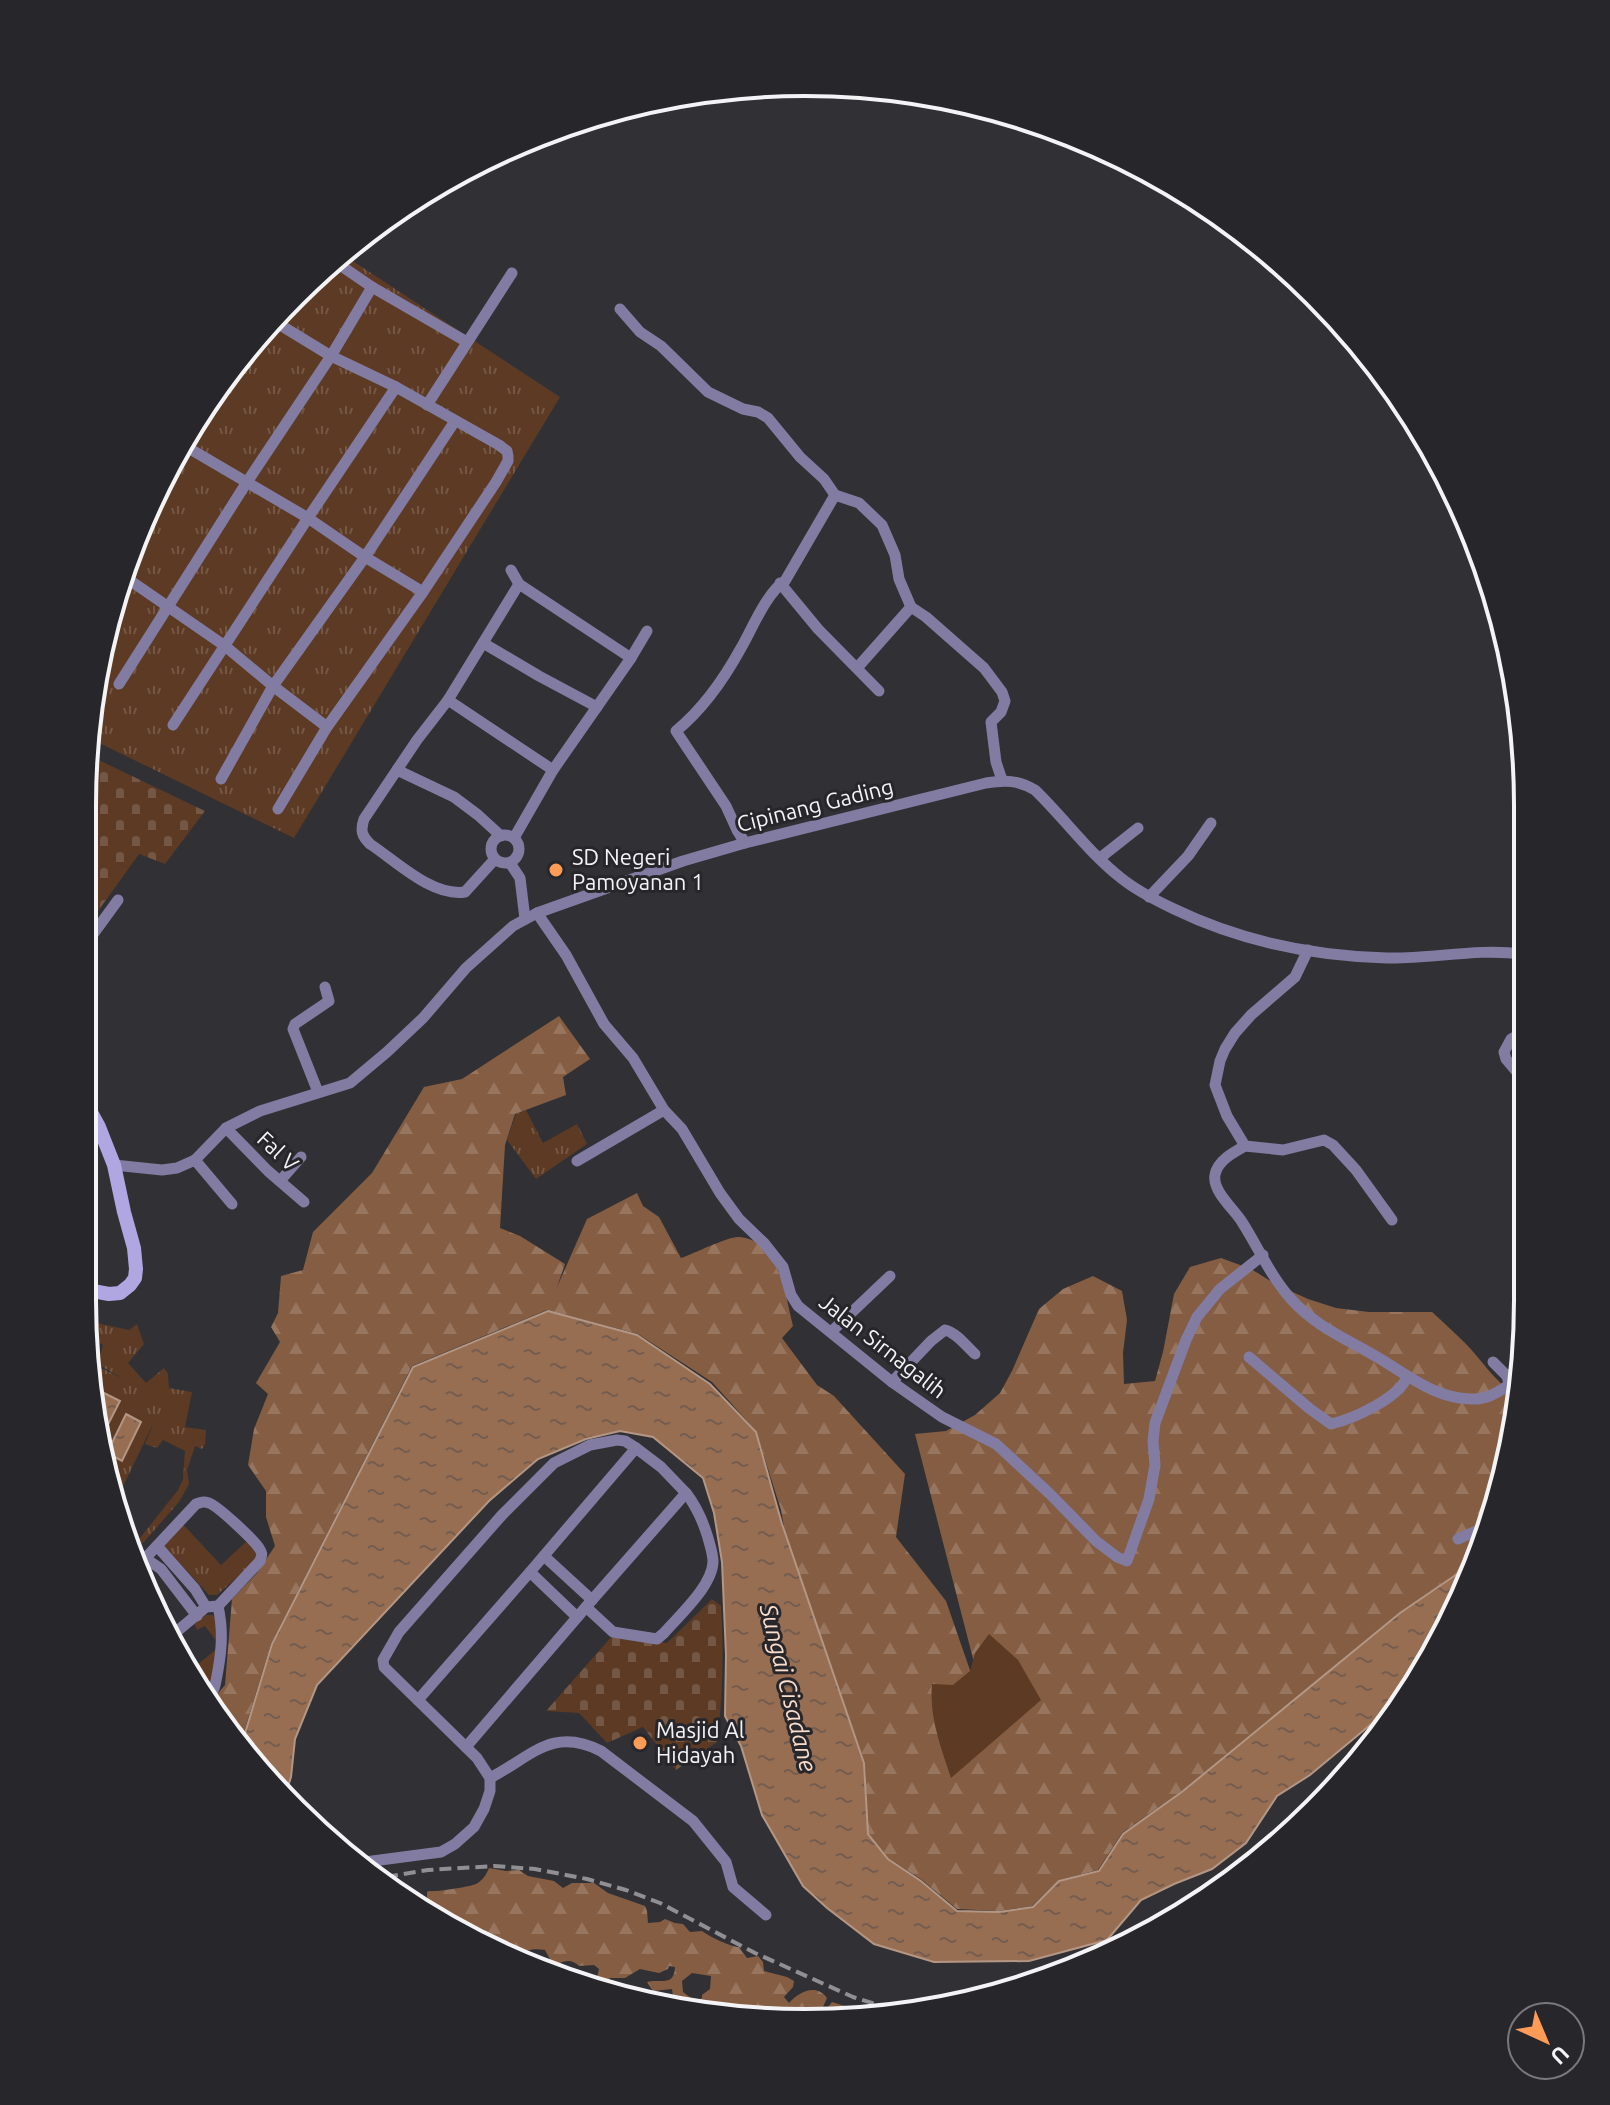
<svg xmlns="http://www.w3.org/2000/svg" width="1610" height="2105" font-family="Ubuntu,sans-serif">
<style>
.grass{fill:url(#grass-tufts)}
.forest{fill:url(#forest-firs)}
.cemetery{fill:url(#cemetery-stones)}
.park{fill:#5c3a24}
.water{fill:url(#water-ripples);stroke:#b49684;stroke-width:2}
.lines{fill:none;stroke-linecap:round;stroke-linejoin:round}
.minor{stroke:#827ca2;stroke-width:11}
.secondary{stroke:#b0a6e2;stroke-width:14}
.rail{stroke:#908f93;stroke-width:4;stroke-dasharray:12 6;stroke-linecap:butt}
.poi-dot{fill:#fe9c57;stroke:#27272b;stroke-width:3}
.labels{text-anchor:middle;stroke-width:6;stroke-linejoin:round;paint-order:stroke}
.street-label{font-size:22px;fill:#f4f3f6;stroke:#27272b}
.poi-label{font-size:22px;fill:#f4f3f6;stroke:#27272b;text-anchor:start}
.water-label{font-size:24px;font-style:italic;fill:#f9ddcc;stroke:#27272b}
.rim{fill:none;stroke:#f4f3f6;stroke-width:4}
</style>
<defs>
<pattern id="grass-tufts" width="24" height="20" patternUnits="userSpaceOnUse" patternTransform="scale(2)"><rect width="24" height="20" fill="#5c3a24"/><path d="M3 7l-1-3M5 7V3M7 7l1-3M15 17l-1-3M17 17v-4M19 17l1-3" fill="none" stroke="#745744"/></pattern>
<pattern id="forest-firs" width="22" height="20" patternUnits="userSpaceOnUse" patternTransform="scale(2)"><rect width="22" height="20" fill="#855d42"/><path d="M5 1l3.5 6h-7zM16 11l3.5 6h-7z" fill="#97755e"/></pattern>
<pattern id="cemetery-stones" width="16" height="16" patternUnits="userSpaceOnUse" patternTransform="scale(2)"><rect width="16" height="16" fill="#5c3a24"/><path d="M2 7V4a2 2 0 0 1 4 0v3zM10 15v-3a2 2 0 0 1 4 0v3z" fill="#745744"/></pattern>
<pattern id="water-ripples" width="26" height="14" patternUnits="userSpaceOnUse" patternTransform="scale(2)"><rect width="26" height="14" fill="#986e53"/><path d="M2 4q2-2 4 0t4 0M15 11q2-2 4 0t4 0" fill="none" stroke="#745d4f"/></pattern>
</defs>
<rect width="100%" height="100%" fill="#313035"/>
<g class="grass">
<path d="M342,254L560,397L294,838L87,737L107,617L204,403L294,293Z"/>
<path d="M526,1110L543,1143L577,1124L587,1144L536,1179L507,1140L516,1114Z"/>
<path d="M92,1322L129,1330L137,1324L144,1344L128,1363L146,1383L164,1368L168,1374L169,1388L192,1392L185,1427L206,1430L205,1444L202,1449L195,1446L187,1470L189,1484L179,1502L143,1543C134,1544 129,1540 125,1532L140,1538L178,1490L183,1479L185,1451L163,1440L157,1448L145,1444L154,1422L114,1505L107,1488L91,1367L97,1366L124,1379L97,1364L103,1345L87,1335Z"/>
<path d="M179,1520L221,1565L247,1541L258,1554L255,1561L217,1595H209L164,1546Z"/>
<path d="M206,1615H213L222,1628L223,1643L213,1686L197,1665L220,1646L205,1626L197,1630L194,1623Z"/>
</g>
<g class="forest">
<path d="M559,1016L590,1059L563,1077L566,1095L515,1114L505,1145L500,1228L520,1236L565,1264L557,1287L587,1219L637,1193L643,1206L659,1217L681,1258C693,1254 729,1236 739,1237C780,1240 785,1295 793,1326L782,1338L817,1385L834,1396L905,1474L896,1537L946,1601L972,1676L978,1678L915,1434L946,1431L975,1415L1000,1393L1012,1371L1039,1309L1063,1289L1093,1276L1122,1291L1127,1320L1123,1353L1124,1384L1155,1381L1163,1352L1174,1294L1190,1267L1221,1258L1251,1269L1277,1285L1308,1299L1336,1308L1369,1312H1432C1443,1322 1454,1332 1465,1343C1483,1361 1497,1386 1521,1397L1489,1533L1474,1567L1463,1569L1399,1613L1183,1790L1122,1833L1098,1870L1059,1880L1032,1906L999,1911L957,1909L922,1880L888,1858L868,1833L865,1763L786,1539L781,1510L756,1431L712,1382L638,1334L547,1310L412,1366L271,1644L241,1742L210,1703L225,1685L232,1599L257,1573L275,1546L266,1517V1491L248,1465L254,1429L268,1394L256,1383L280,1342L271,1327L278,1313L281,1276L303,1270L313,1232L372,1173L424,1087L462,1079Z"/>
<path d="M489,1868L506,1871L519,1870L528,1876L554,1881L563,1888L572,1883H594L608,1893L645,1906L647,1911L648,1923L660,1922L665,1919L675,1923L683,1924L690,1932L702,1931C708,1936 731,1947 739,1947L747,1958L758,1956L763,1962L764,1971L787,1977L794,1981L793,1987L784,1997L789,2003C799,1992 816,1983 827,1998L823,2007V2013L830,2016L831,2014L828,2007L832,2002L845,2006L849,2021L691,2011L699,2005L700,1999L702,1998V1995L710,1989L711,1976L692,1973L682,1981L683,1992L695,2001L687,2008L674,2003L672,1989L653,1991L647,1982C659,1978 674,1988 675,1967L669,1966L668,1969L659,1973L640,1969L625,1978H610L605,1982L597,1977L599,1969L594,1965L579,1966C572,1959 565,1960 556,1965L552,1963L545,1950C532,1948 525,1950 514,1958L493,1951L495,1941L483,1929L471,1933L469,1937L427,1907V1892L429,1891C437,1892 469,1887 476,1884C482,1881 487,1874 489,1868Z"/>
</g>
<g class="cemetery">
<path d="M84,753L205,811L165,864L139,854L88,925L83,922Z"/>
<path d="M712,1599L721,1606C724,1652 723,1696 717,1742L676,1770L643,1727L607,1743L579,1713L546,1711L613,1635L667,1643Z"/>
</g>
<path class="park" d="M989,1634L1018,1660L1041,1700L951,1778C941,1747 929,1718 932,1684L953,1685L970,1671L975,1653Z"/>
<g class="water">
<path d="M548,1311L637,1335L710,1384L756,1432L782,1524L864,1763L868,1834L888,1859L921,1881L957,1911L999,1912L1033,1907L1059,1881L1099,1871L1123,1834L1183,1791L1400,1613L1463,1570L1473,1569L1431,1662L1405,1696L1310,1775L1277,1796L1246,1843L1212,1869L1174,1884L1141,1900L1107,1940L1029,1961L934,1962L874,1944L827,1908L803,1886L762,1815L741,1746L725,1716L726,1655L722,1562L714,1513L703,1478L653,1437L620,1431L586,1439L538,1459L489,1501L317,1685L295,1739L291,1777L284,1799L242,1743L272,1644L413,1367Z"/>
<path d="M94,1388L120,1401L100,1440Z"/>
<path d="M126,1414L141,1422L122,1461L107,1453Z"/>
</g>
<g class="lines">
<g class="minor">
<path d="M334,261L372,287L467,342"/>
<path d="M620,309L640,332L661,346L708,392L743,409L758,412L768,418L800,457L824,479L835,495L859,503L882,525L895,555L899,579L911,607L926,617L984,668L1002,692L1005,701L1001,712L991,722L996,762L1002,780"/>
<path d="M272,320L331,356L396,387L499,445L507,451L508,456V461L496,482L423,592L327,727L278,809"/>
<path d="M427,405L512,273"/>
<path d="M195,423L230,371"/>
<path d="M185,446L308,518L365,557L423,592"/>
<path d="M511,570L519,584L631,658"/>
<path d="M125,577L225,646L273,686L327,727"/>
<path d="M780,583L818,629L879,691"/>
<path d="M483,643L539,676L597,707"/>
<path d="M857,668L911,607"/>
<path d="M119,684L247,482L331,356L372,287"/>
<path d="M448,700L553,770"/>
<path d="M173,725L308,518L396,387"/>
<path d="M397,770L454,797L478,815L501,836"/>
<path d="M221,779L273,686L365,557L455,421"/>
<circle cx="505" cy="849" r="14"/>
<path d="M514,838L553,770L631,658L647,631"/>
<path d="M745,843L737,830L726,806L676,731C703,709 724,679 741,648C752,629 767,592 785,581L835,495"/>
<path d="M1100,858L1138,828"/>
<path d="M495,859L465,892C432,897 396,861 370,844C362,836 360,831 364,819L417,740L448,700L519,584"/>
<path d="M510,863L520,878L525,919"/>
<path d="M1149,897L1188,856L1211,823"/>
<path d="M537,913L566,955L604,1024L633,1058L664,1110L682,1129L720,1193L739,1219L764,1243L783,1267L791,1295L798,1306L892,1382L942,1417L996,1444L1050,1494L1096,1541L1117,1557L1127,1561L1149,1499L1155,1465L1153,1441L1155,1423L1186,1340L1197,1317L1220,1289L1263,1255"/>
<path d="M83,948L118,900"/>
<path d="M1308,950L1295,977L1251,1015L1235,1033L1225,1049L1220,1061L1215,1085L1227,1116L1245,1146C1234,1152 1217,1161 1215,1175C1212,1191 1234,1209 1242,1222C1258,1247 1271,1277 1291,1299C1316,1327 1347,1339 1377,1357C1408,1375 1434,1398 1471,1399C1489,1400 1501,1390 1515,1381"/>
<path d="M1522,1078L1506,1059L1504,1052L1511,1039L1522,1033"/>
<path d="M318,1092L293,1029L295,1024L329,1001L325,987"/>
<path d="M226,1128L268,1171L304,1202"/>
<path d="M82,1135L100,1132"/>
<path d="M1245,1146L1283,1150L1324,1140L1333,1145L1356,1170L1392,1220"/>
<path d="M195,1160L232,1204"/>
<path d="M577,1161L664,1110"/>
<path d="M114,1165L162,1170L177,1168L195,1160L226,1128L260,1111L350,1083L387,1052L423,1018L466,968L513,926L537,913L683,861L745,843L986,783C1006,780 1017,780 1035,790C1064,818 1089,853 1121,878C1137,891 1155,900 1174,909C1240,941 1313,956 1387,958C1432,959 1477,948 1522,954"/>
<path d="M280,1181L301,1157"/>
<path d="M831,1332L890,1276"/>
<path d="M1249,1357L1310,1409L1331,1424C1353,1419 1399,1398 1407,1377"/>
<path d="M1493,1362L1507,1376L1509,1384L1515,1381L1522,1387"/>
<path d="M892,1382L931,1341L945,1330C957,1333 966,1346 975,1354"/>
<path d="M1458,1539L1492,1524"/>
<path d="M157,1546L195,1589L206,1607"/>
<path d="M133,1550L161,1569L197,1616"/>
<path d="M544,1556L592,1600"/>
<path d="M139,1565L196,1504C202,1502 203,1501 209,1503C219,1507 253,1539 259,1548C263,1554 262,1554 260,1561L218,1606L206,1607L169,1638"/>
<path d="M530,1572L577,1617"/>
<path d="M586,1607L613,1632L657,1639L664,1633C680,1615 712,1586 713,1562C713,1554 710,1545 708,1538C703,1521 697,1507 686,1493"/>
<path d="M208,1700C215,1691 216,1681 218,1670C222,1647 223,1629 218,1606"/>
<path d="M418,1700L530,1572L636,1448L661,1467L686,1493L592,1600L466,1747"/>
<path d="M490,1778C531,1757 552,1726 601,1751L693,1821L726,1862L733,1887L766,1915"/>
<path d="M365,1862L441,1852L455,1844L474,1827L484,1809L490,1791V1778L477,1758L384,1667L383,1660L399,1632L502,1515L554,1463L590,1445L617,1440L625,1441L636,1448"/>
</g>
<path class="secondary" d="M82,1289L109,1294L120,1293L130,1285L135,1278L136,1269L134,1248L124,1212L114,1165L99,1127L83,1098"/>
<path class="rail" d="M386,1877L428,1870L494,1866L535,1869L587,1879L626,1890L660,1903L755,1953L853,1997L901,2012"/>
</g>
<g class="poi-dot">
<circle cx="556" cy="870" r="8"/>
<circle cx="640" cy="1743" r="8"/>
</g>
<g class="labels">
<g class="street-label">
<text transform="translate(815 805) rotate(-14)" y="8">Cipinang Gading</text>
<text transform="translate(278 1151) rotate(43)" y="8">Fal V</text>
<text transform="translate(883 1346) rotate(38)" y="8">Jalan Sirnagalih</text>
</g>
<g class="poi-label">
<text x="572" y="865">SD Negeri<tspan x="572" dy="25">Pamoyanan 1</tspan></text>
<text x="656" y="1738">Masjid Al<tspan x="656" dy="25">Hidayah</tspan></text>
</g>
<g class="water-label">
<text transform="translate(788 1688) rotate(76)" y="8">Sungai Cisadane</text>
</g>
</g>
<path d="M0 0H1610V2105H0ZM805 96H805A709 709 0 0 1 1514 805V1300A709 709 0 0 1 805 2009H805A709 709 0 0 1 96 1300V805A709 709 0 0 1 805 96Z" fill="#27272b" fill-rule="evenodd"/>
<path class="rim" d="M805 96H805A709 709 0 0 1 1514 805V1300A709 709 0 0 1 805 2009H805A709 709 0 0 1 96 1300V805A709 709 0 0 1 805 96Z"/>
<g transform="translate(1546 2041) rotate(136)"><circle r="38" fill="#27272b" stroke="#79797c" stroke-width="2"/>
<path d="M0-6L14 30L0 20L-14 30Z" fill="#fe9c57"/>
<text y="-12" font-size="22" font-weight="bold" text-anchor="middle" fill="#f4f3f6">U</text>
</g>
</svg>
